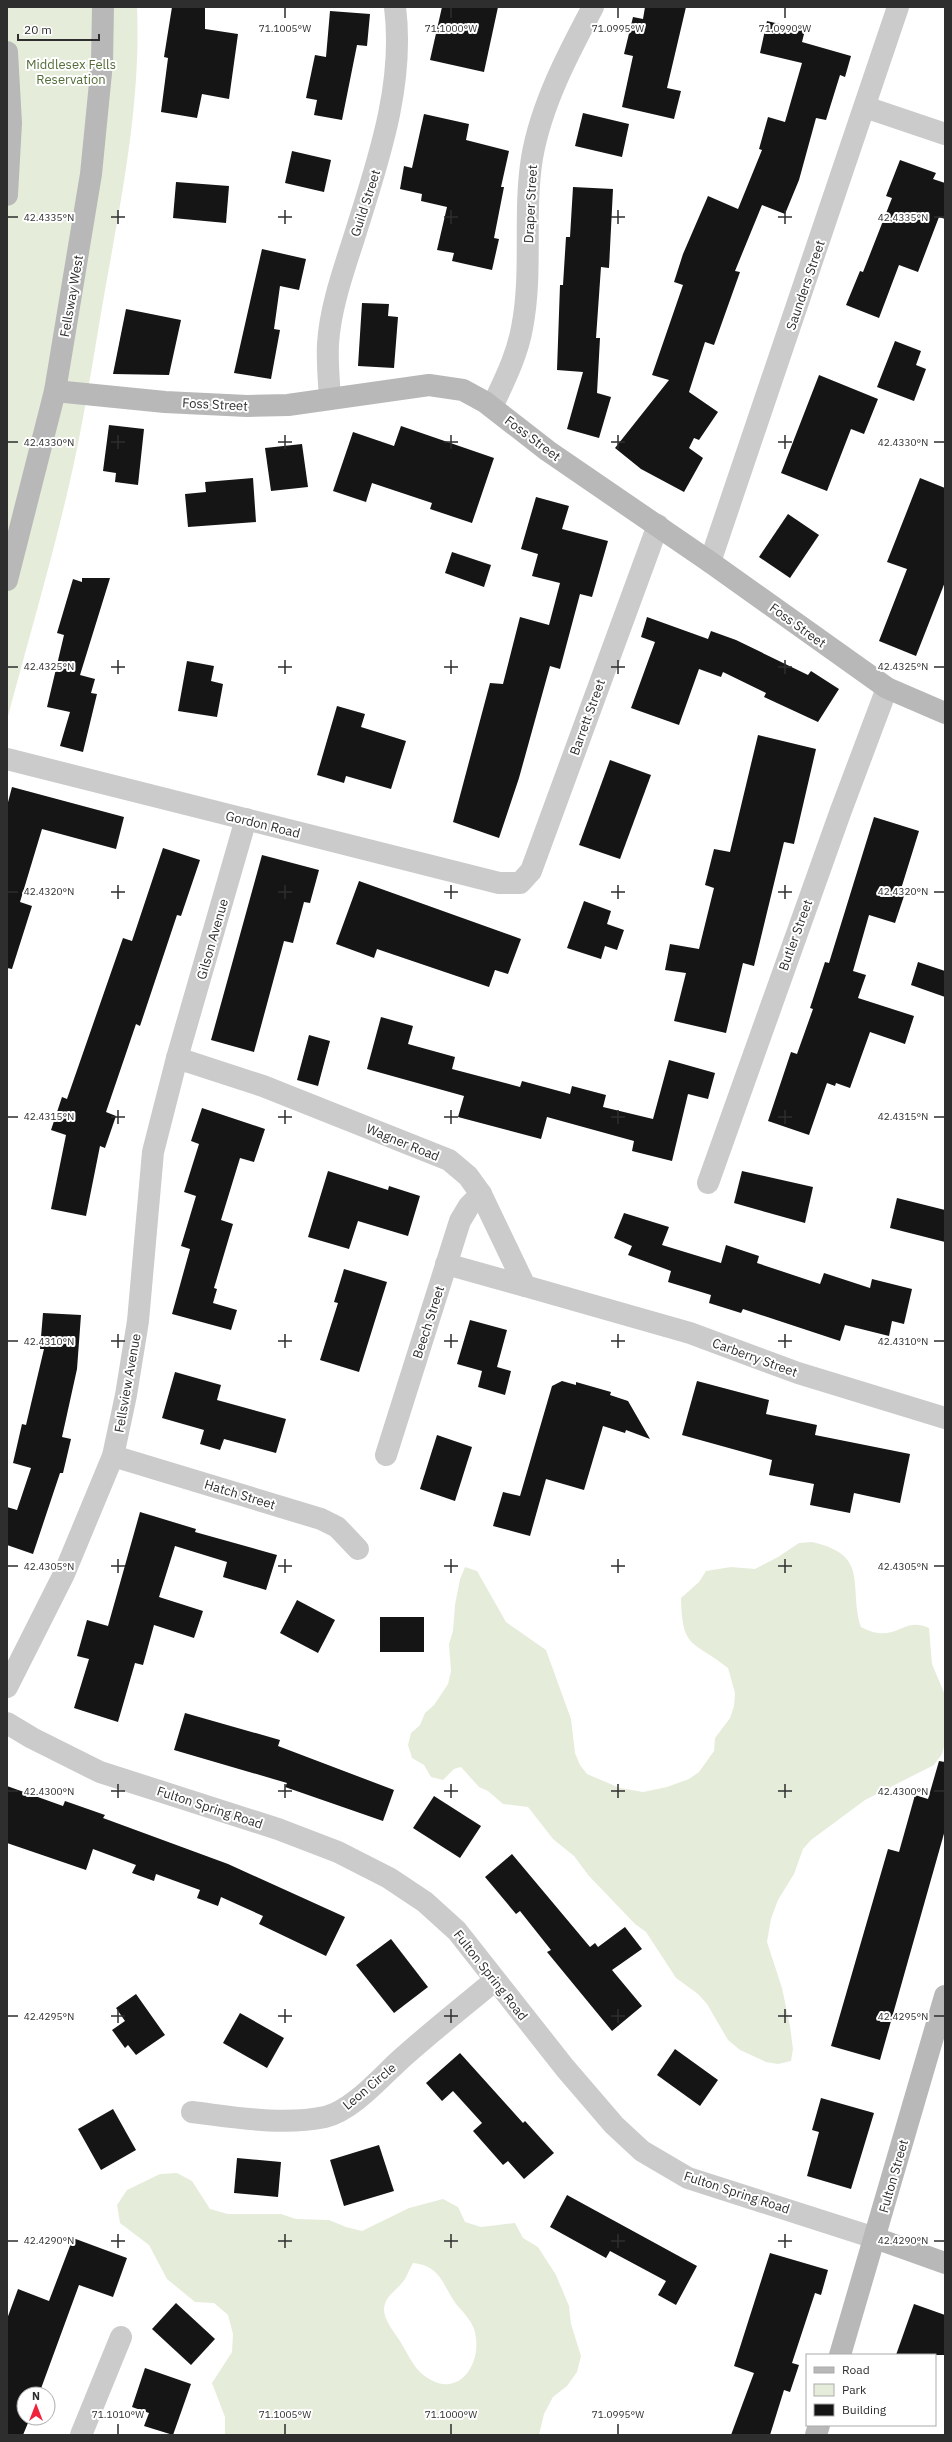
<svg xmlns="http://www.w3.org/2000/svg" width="952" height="2442" font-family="'IBM Plex Sans',sans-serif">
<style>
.green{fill:#e5edda;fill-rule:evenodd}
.building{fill:#151515}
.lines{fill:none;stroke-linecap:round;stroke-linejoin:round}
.street{stroke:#cbcbcb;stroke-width:22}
.secondary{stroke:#b8b8b8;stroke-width:22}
.ticks{fill:none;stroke:#2e2e2e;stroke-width:1.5}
.labels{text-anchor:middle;stroke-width:4;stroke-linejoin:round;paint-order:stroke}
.park-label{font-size:13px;fill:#546d38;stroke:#fff}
.street-label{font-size:13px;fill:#2e2e2e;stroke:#fff}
.ticks-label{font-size:10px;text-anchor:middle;fill:#2e2e2e;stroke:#fff;stroke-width:4;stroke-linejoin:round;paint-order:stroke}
</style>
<rect width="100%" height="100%" fill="#fff"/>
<g class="green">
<path d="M7,7H137C141,98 123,190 107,279C94,351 84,424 67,494C49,570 27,645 7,720Z"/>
<path d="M812,1542C871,1555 848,1586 861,1627C896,1646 902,1615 929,1628L932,1664L945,1695V1743L942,1754L934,1765L865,1800L811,1840L803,1849L794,1874L778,1900L771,1919L767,1942L782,1988L790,2026L793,2049L791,2061L778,2064L766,2062L740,2050L728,2040L707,2004L698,1994L676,1978L646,1932L635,1924L589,1876L574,1856L553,1839L528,1807L503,1804L488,1791L479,1787L461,1767L454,1769L443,1780L431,1777L424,1765L412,1758L408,1745L411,1733L420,1725L425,1713L434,1705L448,1684L451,1671L449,1644L453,1631L455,1605L460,1579L465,1567L477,1571L506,1622L546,1650L571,1719L575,1753L580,1765L587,1774L620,1788L643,1792L667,1787L689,1779L699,1772L714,1751L715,1738L730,1718L734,1706L735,1693L728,1668C693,1640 682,1650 681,1598L699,1582L706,1571L731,1567L755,1569L778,1557L799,1543Z"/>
<path d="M177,2173L192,2181L210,2209L228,2214H281L296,2219L329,2220L346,2227L362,2231L409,2208L443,2199L458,2207L465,2222L481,2227L515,2223L523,2238L538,2247L556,2275L569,2306L571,2324L581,2356L577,2372L567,2386L553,2397L544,2414L539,2435H225V2417L212,2383L232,2352L233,2334L228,2315L214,2303L195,2302L167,2279L149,2245L120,2223L117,2205L127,2190L160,2174ZM413,2263C441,2266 442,2284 456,2304C462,2311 471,2320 474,2329C485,2364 456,2405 420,2372C412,2364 406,2351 400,2341C394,2332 384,2320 384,2309C385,2295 398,2290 405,2279C408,2274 410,2268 413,2263Z"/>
</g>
<g class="building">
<path d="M172,7H205V29L238,34L229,99L202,94L197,118L161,112L168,58L164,57Z"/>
<path d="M442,7H498L484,72L430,60Z"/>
<path d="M645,7H686L667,88L681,91L674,119L622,107L633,56L624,54L633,17L643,19Z"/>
<path d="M330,11L370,14L367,46L357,45L342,120L314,115L317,100L306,98L315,55L326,57Z"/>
<path d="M767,21L805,30L802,42L851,56L845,77L840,75L826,120L816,118L799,180L785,214L762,205L735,271L740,272L714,345L705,342L689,392L718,412L699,440L694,438L689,448L703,458L684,492L641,469L615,448L669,380L652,375L683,285L674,282L683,254L708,196L738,209L762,150L759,149L768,117L785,122L802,63L760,53Z"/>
<path d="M583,113L629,124L622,157L575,146Z"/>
<path d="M424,114L469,124L466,140L509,151L501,187H504L494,238L499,239L492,270L452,261L454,253L437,250L447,207L421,201L422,194L400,189L404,166L412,168Z"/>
<path d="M292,151L331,160L324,192L285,183Z"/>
<path d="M900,160L936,173L933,179L945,183V219L939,217L918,272L899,265L879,318L846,305L860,271L863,272L892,198L886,196Z"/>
<path d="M176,182L229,186L226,223L173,218Z"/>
<path d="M573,187L613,189L609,268L601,267L596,338H600L597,393L611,397L599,438L567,429L583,372L557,370L560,285H563L566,237H570Z"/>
<path d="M262,249L306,259L299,290L280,286L274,329L280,330L271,379L234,373Z"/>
<path d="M362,303L389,304L388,316L398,317L394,368L358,366Z"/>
<path d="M126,309L181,320L169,375L113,374Z"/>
<path d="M895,341L921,351L916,365L926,369L914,401L877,387Z"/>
<path d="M819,375L878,399L864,434L851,429L827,491L781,473Z"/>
<path d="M109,425L144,429L138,485L115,482L116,473L103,471Z"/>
<path d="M401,426L494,458L472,523L430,509L432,503L372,483L366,502L333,491L353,432L394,446Z"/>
<path d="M302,444L308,487L271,491L265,448Z"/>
<path d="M253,478L256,522L188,527L185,494L206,492L205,482Z"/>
<path d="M920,478L945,488V582L916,656L879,641L907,569L887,562Z"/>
<path d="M536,497L569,506L562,529L608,541L592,597L580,594L560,669L550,666L519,778L499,838L453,822L490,683L503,684L520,617L549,625L560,583L532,576L538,554L521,549Z"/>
<path d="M788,514L819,535L790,578L759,557Z"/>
<path d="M452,552L491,565L484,587L445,573Z"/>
<path d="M82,578H110L80,675L95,679L91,693L97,694L83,752L60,746L70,712L47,707L64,635L57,633L73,579L82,582Z"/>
<path d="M647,617L708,639L711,631L736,640L808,675L811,671L839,689L818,722L764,697L766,693L723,672L721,677L699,669L679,725L631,708L655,642L641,637Z"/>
<path d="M187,661L214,666L211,681L223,684L217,717L178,711Z"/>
<path d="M337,706L365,714L361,727L406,741L391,789L346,776L344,783L317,775Z"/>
<path d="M758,735L816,749L794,844L784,842L754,966L743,963L726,1033L674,1021L686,973L665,970L670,944L699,949L714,888L705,885L714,849L730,852Z"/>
<path d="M610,760L651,775L620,859L579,845Z"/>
<path d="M12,787L124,817L116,849L42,829L20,902L32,906L12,969L7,968V806Z"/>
<path d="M874,817L919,831L901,889L906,890L895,923L869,915L853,971L866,975L858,998L914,1016L905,1044L870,1032L850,1088L836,1083L835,1086L827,1083L809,1135L768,1121L791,1052L797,1054L813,1009L810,1008L825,962L829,963Z"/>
<path d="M163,848L200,860L181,916L177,915L140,1026L136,1024L106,1112L116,1116L105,1148L100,1146L86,1216L51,1209L66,1135L51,1130L62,1097L67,1099L123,938L132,941Z"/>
<path d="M262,855L319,870L310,903L304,902L293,943L284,941L254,1052L211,1040Z"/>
<path d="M359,881L521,939L508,974L495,970L489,987L377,949L374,958L336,944Z"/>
<path d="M584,901L611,911L607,924L624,930L617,950L605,946L601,959L567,948Z"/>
<path d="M918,962L945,971V997L911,985Z"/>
<path d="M381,1017L413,1026L408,1044L455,1057L452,1069L520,1087L522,1081L570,1094L572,1086L606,1095L603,1107L653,1119L669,1060L715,1073L708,1099L688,1094L672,1161L632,1151L634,1141L547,1117L541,1139L458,1117L464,1096L367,1069Z"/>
<path d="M309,1035L330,1041L318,1086L297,1080Z"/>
<path d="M202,1108L265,1129L254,1162L240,1158L221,1220L233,1224L214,1288L217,1289L213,1303L237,1310L231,1330L172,1314L190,1249L181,1246L196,1196L184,1192L199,1144L191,1141Z"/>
<path d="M328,1171L388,1190L389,1186L420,1196L408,1236L358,1221L349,1249L308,1237Z"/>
<path d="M742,1171L813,1187L805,1223L734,1203Z"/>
<path d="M897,1198L945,1210V1242L890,1228Z"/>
<path d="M624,1213L669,1227L662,1245L721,1263L726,1245L759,1256L757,1263L820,1284L824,1273L870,1288L872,1279L912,1289L904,1324L892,1321L889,1336L845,1325L840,1341L743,1309L741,1313L709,1303L711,1295L668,1282L671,1271L628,1255L632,1246L614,1238Z"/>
<path d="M344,1269L387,1282L359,1372L320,1360L338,1303L334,1302Z"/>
<path d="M43,1313L81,1315L77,1369L62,1437L71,1439L63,1473H60L33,1554L7,1545V1507L17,1510L31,1468L13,1463L22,1424L26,1425L44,1349H40Z"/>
<path d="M470,1320L507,1330L497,1367L511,1371L505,1395L478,1387L482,1371L457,1364Z"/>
<path d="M175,1372L221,1385L217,1400L286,1419L276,1453L224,1439L220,1450L200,1444L204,1430L162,1418Z"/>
<path d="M562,1381L576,1385V1382L611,1392L610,1395L628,1401L650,1439L626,1430L625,1433L603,1426L584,1490L546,1479L530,1536L493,1526L503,1492L520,1496L552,1386Z"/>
<path d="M697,1381L769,1400L766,1414L817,1425L815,1435L910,1454L900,1503L854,1493L850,1513L810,1505L814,1484L769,1475L772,1460L682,1435Z"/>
<path d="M437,1435L472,1447L455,1501L420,1489Z"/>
<path d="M140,1512L196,1529L195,1532L277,1555L266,1590L223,1577L227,1562L175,1546L159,1597L203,1611L194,1638L154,1625L143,1665L135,1663L118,1722L74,1708L89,1659L77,1656L87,1620L108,1626Z"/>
<path d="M297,1600L335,1620L318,1653L280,1633Z"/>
<rect x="380" y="1617" width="44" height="35"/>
<path d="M185,1713L280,1740L278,1746L394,1790L383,1821L285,1787L287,1783L174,1750Z"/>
<path d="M939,1761L945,1762V1830L880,2060L831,2046L888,1849L899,1852L915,1795L928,1799Z"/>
<path d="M7,1786L63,1806L65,1801L105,1815L103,1818L228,1864L345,1917L326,1956L259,1924L263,1916L221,1897L218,1906L197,1898L200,1890L156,1874L154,1881L132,1873L136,1865L93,1849L86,1870L7,1843Z"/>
<path d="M434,1796L481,1826L460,1858L413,1828Z"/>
<path d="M512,1854L590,1947L595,1943L598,1947L625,1927L642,1949L612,1970L642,2006L612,2031L547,1952L551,1950L520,1911L516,1914L485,1877Z"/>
<path d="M391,1939L428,1987L394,2013L356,1965Z"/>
<path d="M136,1994L165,2035L136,2055L128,2045L125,2048L112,2030L125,2021L116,2008Z"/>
<path d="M240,2013L284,2038L267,2068L223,2043Z"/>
<path d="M675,2049L718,2080L700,2106L657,2075Z"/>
<path d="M460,2053L523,2123L525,2121L554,2153L524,2179L508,2161L503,2165L473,2131L482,2123L453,2091L442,2101L426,2083Z"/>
<path d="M821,2098L874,2113L851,2189L807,2176L819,2132L812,2130Z"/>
<path d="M113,2109L136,2150L101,2170L78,2129Z"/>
<path d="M379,2145L394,2191L344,2206L330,2160Z"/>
<path d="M237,2158L281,2162L278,2197L234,2193Z"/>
<path d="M567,2195L697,2266L676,2305L658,2295L666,2281L610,2251L606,2258L550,2227Z"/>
<path d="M73,2238L127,2258L113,2297L79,2285L39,2394H24V2418H30L23,2435H7V2319L18,2289L49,2301Z"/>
<path d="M770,2253L828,2270L821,2295L815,2293L792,2363L799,2365L790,2392L784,2390L770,2435H731L754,2373L734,2366Z"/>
<path d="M176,2303L215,2339L191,2365L152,2329Z"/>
<path d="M914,2304L945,2315V2355H896Z"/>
<path d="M145,2368L191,2384L173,2435L144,2426L149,2413L132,2407Z"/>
</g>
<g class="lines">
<g class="street">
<path d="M865,107L945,134"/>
<path d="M330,399C329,381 327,362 328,344C330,309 343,272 354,238C377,164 405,86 395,7"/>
<path d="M492,407C504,381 517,356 522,328C533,272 523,214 532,158C541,105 568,54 593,7"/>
<path d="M710,562L898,7"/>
<path d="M7,759L499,883H520L531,871L658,525"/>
<path d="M177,1058L263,1086L449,1160L468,1176L481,1194L525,1286L690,1333L798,1373L945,1418"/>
<path d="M708,1183L840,813L887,688"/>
<path d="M446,1264L525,1286"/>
<path d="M386,1455L460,1221L469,1206L481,1194"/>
<path d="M113,1456L321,1519L337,1527L358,1549"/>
<path d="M7,1687L64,1574L113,1456L126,1395L138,1321L153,1152L177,1058L246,819"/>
<path d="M7,1723L32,1738L100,1772L278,1829L338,1852L389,1878L425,1902L457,1931L565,2068L614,2125L642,2151L688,2178L875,2238"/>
<path d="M192,2112C234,2117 282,2126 325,2117C352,2111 381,2077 401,2059C431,2032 463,2007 494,1981"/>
<path d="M81,2435L121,2337"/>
</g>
<g class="secondary">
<path d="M7,52L11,123L7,195"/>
<path d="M55,391L165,402L247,406L288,405L429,385L463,390L485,402L548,451L710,562L887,688L945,713"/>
<path d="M7,580L55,391L91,174L102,63L103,7"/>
<path d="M875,2238L945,2263"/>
<path d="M840,2355L945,1996"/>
<path d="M816,2435L819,2425"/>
</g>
</g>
<path class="ticks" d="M285,8V18M451,8V18M618,8V18M785,8V18M118,210V224M285,210V224M451,210V224M618,210V224M785,210V224M8,217H18M111,217H125M278,217H292M444,217H458M611,217H625M778,217H792M934,217H944M118,435V449M285,435V449M451,435V449M618,435V449M785,435V449M8,442H18M111,442H125M278,442H292M444,442H458M611,442H625M778,442H792M934,442H944M118,660V674M285,660V674M451,660V674M618,660V674M785,660V674M8,667H18M111,667H125M278,667H292M444,667H458M611,667H625M778,667H792M934,667H944M118,885V899M285,885V899M451,885V899M618,885V899M785,885V899M8,892H18M111,892H125M278,892H292M444,892H458M611,892H625M778,892H792M934,892H944M118,1110V1124M285,1110V1124M451,1110V1124M618,1110V1124M785,1110V1124M8,1117H18M111,1117H125M278,1117H292M444,1117H458M611,1117H625M778,1117H792M934,1117H944M118,1334V1348M285,1334V1348M451,1334V1348M618,1334V1348M785,1334V1348M8,1341H18M111,1341H125M278,1341H292M444,1341H458M611,1341H625M778,1341H792M934,1341H944M118,1559V1573M285,1559V1573M451,1559V1573M618,1559V1573M785,1559V1573M8,1566H18M111,1566H125M278,1566H292M444,1566H458M611,1566H625M778,1566H792M934,1566H944M118,1784V1798M285,1784V1798M451,1784V1798M618,1784V1798M785,1784V1798M8,1791H18M111,1791H125M278,1791H292M444,1791H458M611,1791H625M778,1791H792M934,1791H944M118,2009V2023M285,2009V2023M451,2009V2023M618,2009V2023M785,2009V2023M8,2016H18M111,2016H125M278,2016H292M444,2016H458M611,2016H625M778,2016H792M934,2016H944M118,2234V2248M285,2234V2248M451,2234V2248M618,2234V2248M785,2234V2248M8,2241H18M111,2241H125M278,2241H292M444,2241H458M611,2241H625M778,2241H792M934,2241H944M118,2424V2434M285,2424V2434M451,2424V2434M618,2424V2434"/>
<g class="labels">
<g class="park-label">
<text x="71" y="69">Middlesex Fells<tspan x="71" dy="15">Reservation</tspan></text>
</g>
<g class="street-label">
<text transform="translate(365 203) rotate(-72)" y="5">Guild Street</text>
<text transform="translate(530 204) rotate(-87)" y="5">Draper Street</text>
<text transform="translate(805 285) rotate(-71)" y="5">Saunders Street</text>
<text transform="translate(71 296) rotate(-80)" y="5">Fellsway West</text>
<text transform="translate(215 404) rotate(3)" y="5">Foss Street</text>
<text transform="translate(533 438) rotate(37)" y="5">Foss Street</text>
<text transform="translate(798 625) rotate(36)" y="5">Foss Street</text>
<text transform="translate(587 717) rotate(-70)" y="5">Barrett Street</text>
<text transform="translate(263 824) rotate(14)" y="5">Gordon Road</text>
<text transform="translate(795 935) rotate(-70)" y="5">Butler Street</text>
<text transform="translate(212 939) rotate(-74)" y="5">Gilson Avenue</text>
<text transform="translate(403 1142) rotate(22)" y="5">Wagner Road</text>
<text transform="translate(428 1322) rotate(-72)" y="5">Beech Street</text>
<text transform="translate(755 1357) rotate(20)" y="5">Carberry Street</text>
<text transform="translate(127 1383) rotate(-80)" y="5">Fellsview Avenue</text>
<text transform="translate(240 1494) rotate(17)" y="5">Hatch Street</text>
<text transform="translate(210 1807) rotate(18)" y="5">Fulton Spring Road</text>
<text transform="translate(491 1975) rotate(52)" y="5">Fulton Spring Road</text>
<text transform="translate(369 2086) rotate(-40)" y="5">Leon Circle</text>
<text transform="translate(893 2176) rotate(-74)" y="5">Fulton Street</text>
<text transform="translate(737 2192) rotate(18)" y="5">Fulton Spring Road</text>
</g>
</g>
<g class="ticks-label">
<text x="285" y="32">71.1005°W</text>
<text x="451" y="32">71.1000°W</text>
<text x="618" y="32">71.0995°W</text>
<text x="785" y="32">71.0990°W</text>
<text x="49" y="221">42.4335°N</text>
<text x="903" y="221">42.4335°N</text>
<text x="49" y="446">42.4330°N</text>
<text x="903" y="446">42.4330°N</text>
<text x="49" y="670">42.4325°N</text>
<text x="903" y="670">42.4325°N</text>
<text x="49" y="895">42.4320°N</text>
<text x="903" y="895">42.4320°N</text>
<text x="49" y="1120">42.4315°N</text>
<text x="903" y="1120">42.4315°N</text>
<text x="49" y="1345">42.4310°N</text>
<text x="903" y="1345">42.4310°N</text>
<text x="49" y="1570">42.4305°N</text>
<text x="903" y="1570">42.4305°N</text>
<text x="49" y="1795">42.4300°N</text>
<text x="903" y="1795">42.4300°N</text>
<text x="49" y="2020">42.4295°N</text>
<text x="903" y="2020">42.4295°N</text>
<text x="49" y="2244">42.4290°N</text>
<text x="903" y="2244">42.4290°N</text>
<text x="118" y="2418">71.1010°W</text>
<text x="285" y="2418">71.1005°W</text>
<text x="451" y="2418">71.1000°W</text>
<text x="618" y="2418">71.0995°W</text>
</g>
<rect width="952" height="2442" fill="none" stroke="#2e2e2e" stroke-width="16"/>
<rect x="806" y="2354" width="130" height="72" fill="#ffffff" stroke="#ababab"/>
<rect x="814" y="2367" width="20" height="6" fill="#b8b8b8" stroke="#ababab"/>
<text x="842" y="2374" font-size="12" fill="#2e2e2e">Road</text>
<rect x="814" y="2384" width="20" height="12" fill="#e5edda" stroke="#ababab"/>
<text x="842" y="2394" font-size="12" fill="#2e2e2e">Park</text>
<rect x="814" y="2404" width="20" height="12" fill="#151515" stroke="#ababab"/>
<text x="842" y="2414" font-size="12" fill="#2e2e2e">Building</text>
<g transform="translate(36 2406)"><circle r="19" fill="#ffffff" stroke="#ababab"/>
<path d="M0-3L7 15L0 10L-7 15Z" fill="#f3223c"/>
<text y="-6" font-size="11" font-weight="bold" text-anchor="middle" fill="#2e2e2e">N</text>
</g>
<path d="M18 34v6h81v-6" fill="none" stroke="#2e2e2e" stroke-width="2"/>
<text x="24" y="34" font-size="12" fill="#2e2e2e" stroke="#ffffff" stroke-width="3" paint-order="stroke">20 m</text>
</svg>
